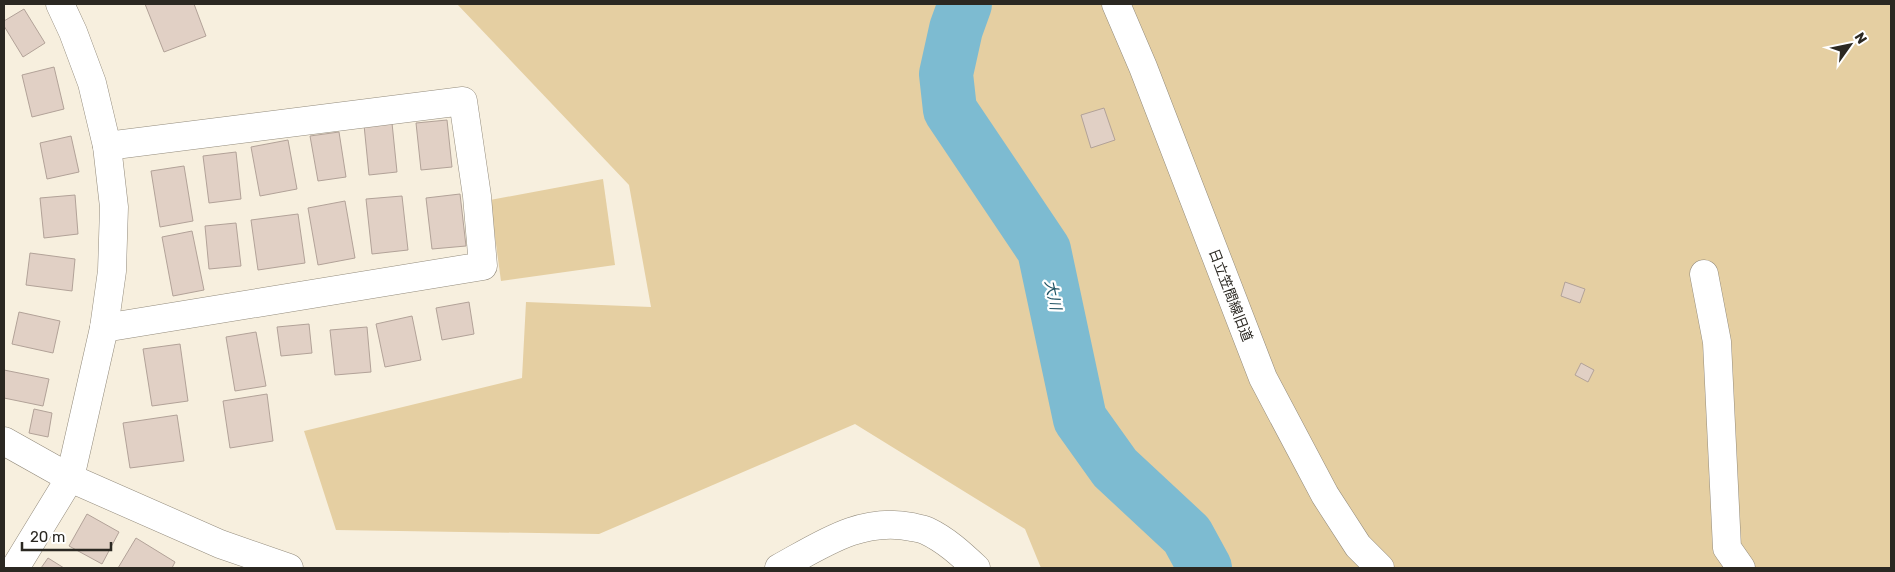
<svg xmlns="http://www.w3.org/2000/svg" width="1895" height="572" font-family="Rubik,'Noto Sans JP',sans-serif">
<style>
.green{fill:#e5cfa2}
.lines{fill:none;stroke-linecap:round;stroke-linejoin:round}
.river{stroke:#7dbbd1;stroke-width:54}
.building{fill:#e1d0c5;stroke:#b2a298}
.minor-casing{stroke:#938b7c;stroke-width:29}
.minor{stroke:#fff;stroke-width:28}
.labels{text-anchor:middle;stroke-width:4.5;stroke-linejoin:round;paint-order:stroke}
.street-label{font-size:14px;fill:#2b2822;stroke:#fff}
.water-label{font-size:15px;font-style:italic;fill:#215465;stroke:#fff}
</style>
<rect width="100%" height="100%" fill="#f7efde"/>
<g class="green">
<path d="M457,4H1891V568H1041L1025,529L855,424L599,534L336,530L304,431L522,378L526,302L651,307L629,185Z"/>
<path d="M603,179L615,265L501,281L490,200Z"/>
</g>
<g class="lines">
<path class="river" d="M965,4L956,29L946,74L950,110L1044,250L1080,419L1115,468L1187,535L1205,568"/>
</g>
<g class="building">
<path d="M145,4H194L206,36L164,52Z"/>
<path d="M24,9L45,43L23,57L4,26V21Z"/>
<path d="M54,67L64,109L32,117L22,75Z"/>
<path d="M1104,108L1115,140L1091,148L1081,115Z"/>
<path d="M447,120L452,167L421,170L416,123Z"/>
<path d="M392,123L397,172L369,175L364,125Z"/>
<path d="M339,132L346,177L318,181L310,136Z"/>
<path d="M71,136L79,172L47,179L40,143Z"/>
<path d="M288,140L297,189L260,196L251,147Z"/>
<path d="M236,152L241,199L209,203L203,156Z"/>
<path d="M184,166L193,221L160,227L151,171Z"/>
<path d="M460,194L466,246L432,249L426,198Z"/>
<path d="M75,195L78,234L44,238L40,198Z"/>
<path d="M402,196L408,250L372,254L366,199Z"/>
<path d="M345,201L355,258L318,265L308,208Z"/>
<path d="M298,214L305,263L258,270L251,220Z"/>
<path d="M236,223L241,266L209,269L205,226Z"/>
<path d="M192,231L204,290L173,296L162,237Z"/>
<path d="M30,253L75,259L72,291L26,285Z"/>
<path d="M1565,282L1585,289L1580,303L1561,296Z"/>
<path d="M469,302L474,334L442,340L436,308Z"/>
<path d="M19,312L60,321L53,353L12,344Z"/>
<path d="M412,316L421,360L385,367L376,324Z"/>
<path d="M309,324L312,353L281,356L277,327Z"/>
<path d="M367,327L371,372L335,375L330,330Z"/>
<path d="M256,332L266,386L235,391L226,337Z"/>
<path d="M180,344L188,401L152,406L143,349Z"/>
<path d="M1581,363L1594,370L1588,382L1575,375Z"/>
<path d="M4,370L49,379L43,406L4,398Z"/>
<path d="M267,394L273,441L230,448L223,401Z"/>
<path d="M34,409L52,413L48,437L29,433Z"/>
<path d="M177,415L184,461L130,468L123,423Z"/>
<path d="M87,514L119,532L102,564L69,546Z"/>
<path d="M136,538L175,562L172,568H118Z"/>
<path d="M48,558L64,568H41Z"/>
</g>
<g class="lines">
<defs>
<g id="minor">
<path d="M1116,4L1143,67L1263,378L1325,495L1358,546L1380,568"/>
<path d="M1704,274L1717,342L1727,548L1741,568"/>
<path d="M104,328L483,266L477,196L463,101L107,146"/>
<path d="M4,441L70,478L220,544L289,568"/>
<path d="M15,568L70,478L104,328L112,271L114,207L107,146L92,83L73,32L60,4"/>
<path d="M779,568C821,545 862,516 912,527C917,528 923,529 927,531C946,540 961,554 976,568"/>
</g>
</defs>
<use href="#minor" class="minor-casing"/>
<use href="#minor" class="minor"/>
</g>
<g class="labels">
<g class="street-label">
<text transform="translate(1231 295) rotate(69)" y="5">日立笠間線旧道</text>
</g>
<g class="water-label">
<text transform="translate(1053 295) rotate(78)" y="5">大川</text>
</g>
</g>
<rect width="1895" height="572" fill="none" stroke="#2b2822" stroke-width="10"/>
<g transform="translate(1850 45) rotate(57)" stroke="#ffffff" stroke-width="4" paint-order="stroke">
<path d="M0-4L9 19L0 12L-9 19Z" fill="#2b2822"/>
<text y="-8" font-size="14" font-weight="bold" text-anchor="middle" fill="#2b2822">N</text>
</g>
<path d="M22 542v8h89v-8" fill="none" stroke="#2b2822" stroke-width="2.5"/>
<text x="30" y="542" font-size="15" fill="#2b2822" stroke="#ffffff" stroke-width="4" paint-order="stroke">20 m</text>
</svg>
